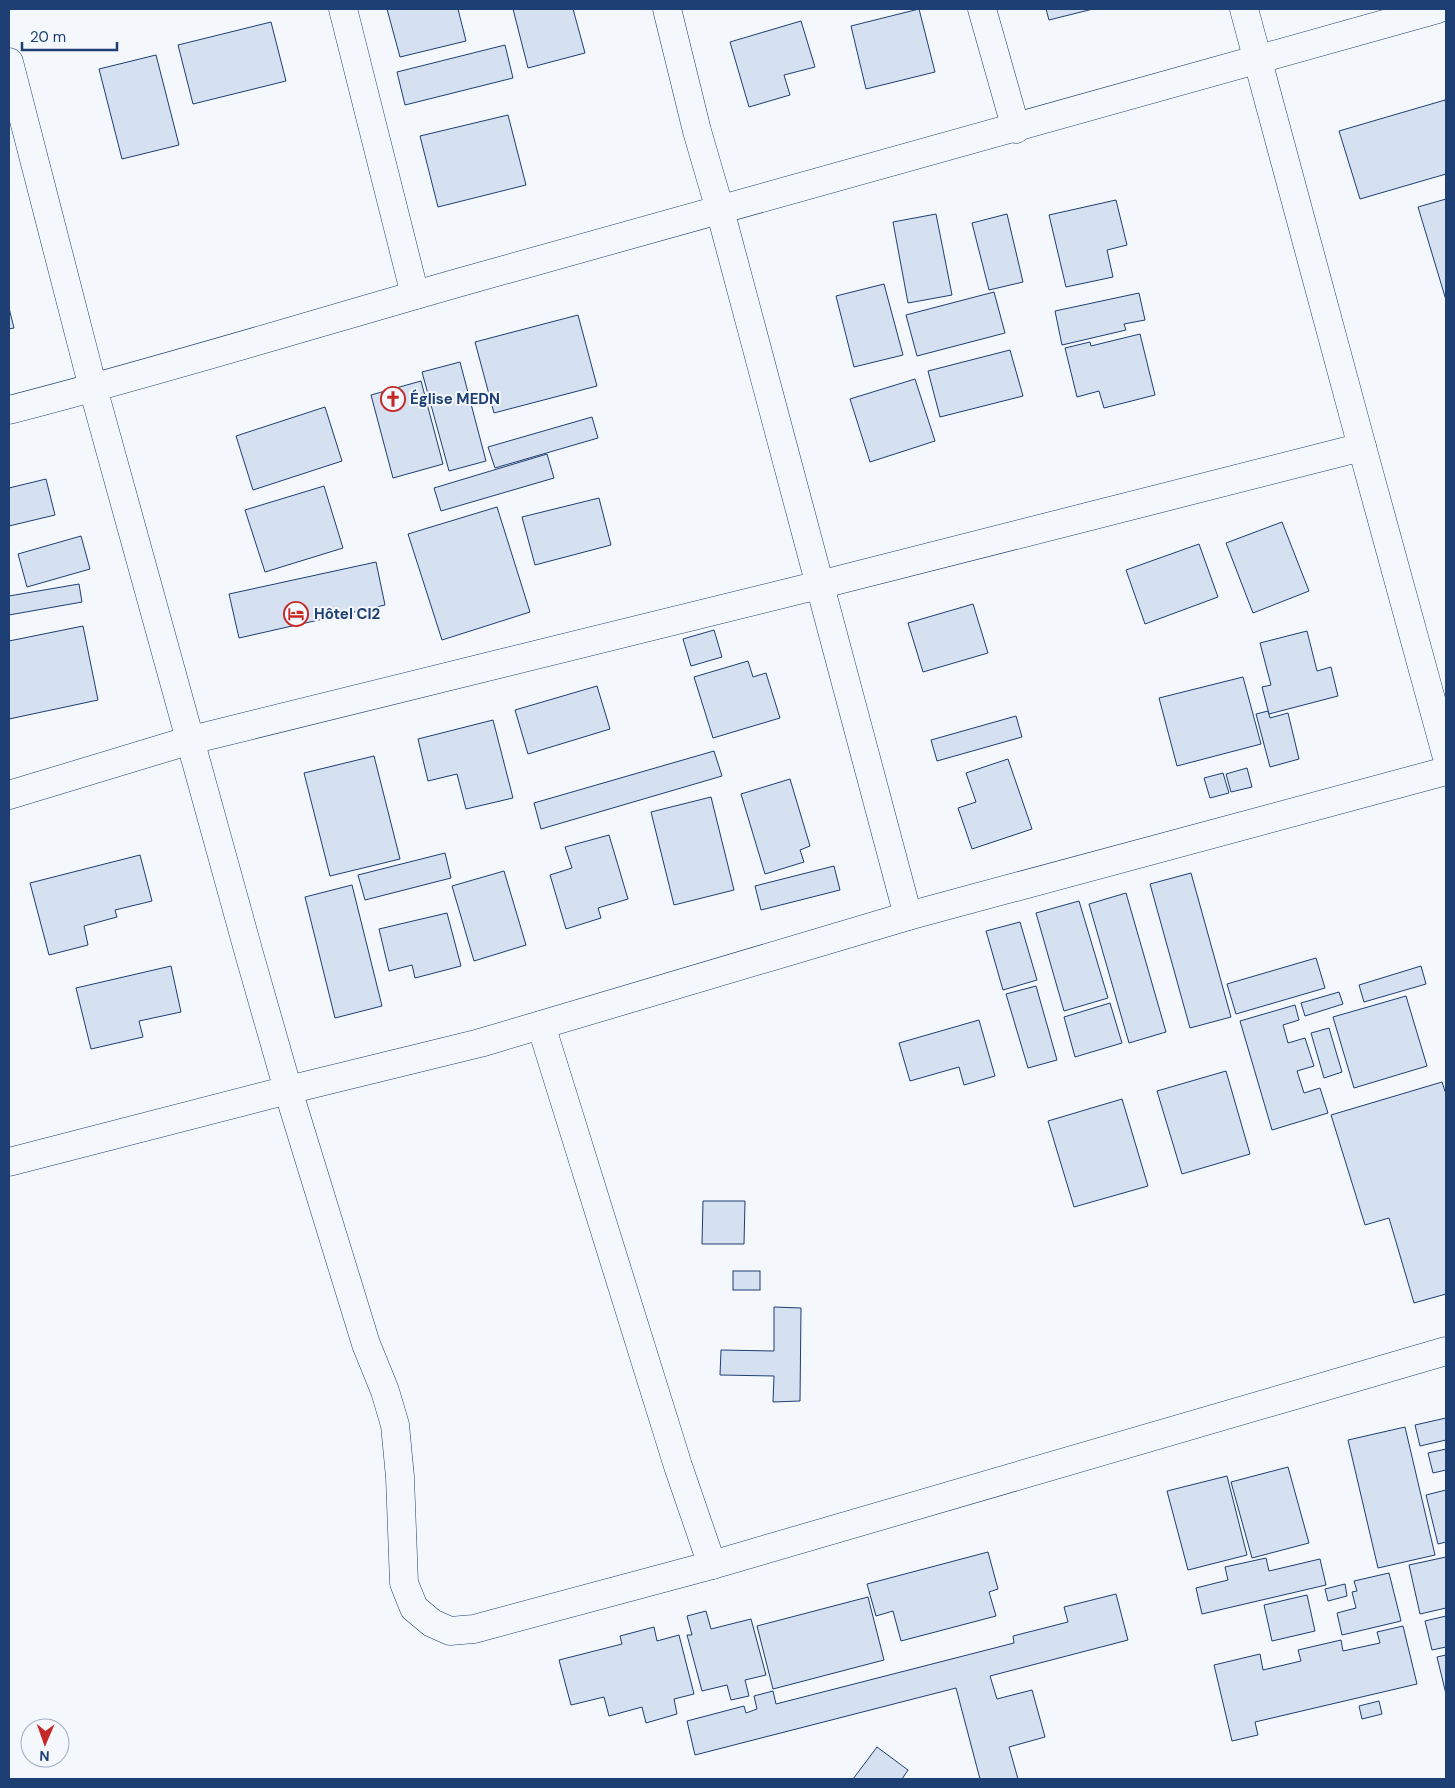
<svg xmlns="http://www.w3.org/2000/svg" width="1455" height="1788" font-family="'DM Sans',sans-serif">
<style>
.building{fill:#d5e0f0;stroke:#1d3f73}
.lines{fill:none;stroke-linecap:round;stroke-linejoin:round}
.minor-casing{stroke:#1d3f73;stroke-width:29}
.minor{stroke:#f4f7fb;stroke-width:28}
.labels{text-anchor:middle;stroke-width:4;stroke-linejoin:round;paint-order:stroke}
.poi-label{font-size:15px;font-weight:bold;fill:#1d3f73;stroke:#f4f7fb;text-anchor:start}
</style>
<rect width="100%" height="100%" fill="#f4f7fb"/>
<g class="building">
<path d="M387,9H458L466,41L400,57Z"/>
<path d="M513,9H573L585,53L528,68Z"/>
<path d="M919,9L935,72L866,89L851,26Z"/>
<path d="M1046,9H1093L1049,20Z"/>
<path d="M801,21L815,67L784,75L790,95L749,107L730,42Z"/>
<path d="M271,22L286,81L193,104L178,45Z"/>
<path d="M505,45L513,78L405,105L397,72Z"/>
<path d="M156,55L179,145L122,159L99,69Z"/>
<path d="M1445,100L1446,105V174L1360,199L1339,131Z"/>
<path d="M508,115L526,185L438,207L420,136Z"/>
<path d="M1446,199V300L1418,207Z"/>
<path d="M1116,200L1127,245L1107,250L1113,277L1066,287L1049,215Z"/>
<path d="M936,214L952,295L908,303L893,222Z"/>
<path d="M1007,214L1023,282L989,290L972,223Z"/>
<path d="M884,284L903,355L854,367L836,296Z"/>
<path d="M994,292L1005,333L917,356L906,315Z"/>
<path d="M1139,293L1145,320L1124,324L1126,330L1062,345L1055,311Z"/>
<path d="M9,308L14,328L9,329Z"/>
<path d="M578,315L597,386L494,413L475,342Z"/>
<path d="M1140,334L1155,395L1104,408L1099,391L1077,397L1065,348L1090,342L1091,346Z"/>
<path d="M1010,350L1023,396L940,417L928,371Z"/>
<path d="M460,362L486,461L449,471L422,372Z"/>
<path d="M915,379L935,441L870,462L850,399Z"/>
<path d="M421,381L443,464L393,478L371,395Z"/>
<path d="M325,407L342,461L253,490L236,436Z"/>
<path d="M592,417L598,438L495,468L488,447Z"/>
<path d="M547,454L554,478L441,511L434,488Z"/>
<path d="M46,479L55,515L9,526V488Z"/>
<path d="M324,486L343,548L265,572L245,510Z"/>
<path d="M599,498L611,545L535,565L522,517Z"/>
<path d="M497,507L530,612L442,640L408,534Z"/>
<path d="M1282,522L1309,591L1253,613L1226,543Z"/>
<path d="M81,536L90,569L27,587L18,554Z"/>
<path d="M1199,544L1218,597L1145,624L1126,570Z"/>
<path d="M376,562L385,605L239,638L229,594Z"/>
<path d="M79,584L82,602L9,615V596Z"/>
<path d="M973,604L988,653L923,672L908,623Z"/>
<path d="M83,626L98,700L9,719V641Z"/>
<path d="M714,630L722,657L691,666L683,639Z"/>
<path d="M1307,631L1317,671L1331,667L1338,696L1269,714L1262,687L1271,685L1260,643Z"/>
<path d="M748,661L753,677L766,673L780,718L713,738L694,677Z"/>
<path d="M1243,677L1261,744L1177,766L1159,698Z"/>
<path d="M597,686L610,729L528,754L515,710Z"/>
<path d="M1268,711L1270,718L1288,713L1299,759L1270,767L1256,714Z"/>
<path d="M1016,716L1022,737L937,761L931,740Z"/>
<path d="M493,720L513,798L466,809L457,774L428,781L418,739Z"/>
<path d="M714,751L722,776L541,829L534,803Z"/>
<path d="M374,756L400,859L330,876L304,773Z"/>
<path d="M1008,759L1032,829L972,849L958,808L976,802L966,773Z"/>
<path d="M1247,768L1252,787L1231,792L1226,774Z"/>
<path d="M1223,773L1229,793L1210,798L1204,778Z"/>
<path d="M790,779L810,846L800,850L804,862L765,874L741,794Z"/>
<path d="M711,797L734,890L674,905L651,812Z"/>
<path d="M609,835L628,899L598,908L601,918L566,929L550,875L572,868L565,847Z"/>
<path d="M445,853L451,878L365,900L358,875Z"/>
<path d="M140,855L152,901L115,910L117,917L84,926L88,945L49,955L30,883Z"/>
<path d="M834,866L840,890L761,910L755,886Z"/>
<path d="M504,871L526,945L474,961L452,886Z"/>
<path d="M1191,873L1231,1017L1190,1028L1150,884Z"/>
<path d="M352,885L382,1006L335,1018L305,897Z"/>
<path d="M1126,893L1166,1032L1129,1043L1089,904Z"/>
<path d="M1079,901L1108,998L1064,1011L1036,913Z"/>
<path d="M447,913L461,966L415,978L412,965L389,971L379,929Z"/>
<path d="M1020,922L1037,980L1003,990L986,931Z"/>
<path d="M1316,958L1325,988L1236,1014L1227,984Z"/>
<path d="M171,966L181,1012L139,1021L143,1037L91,1049L76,988Z"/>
<path d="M1421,966L1426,984L1364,1002L1359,985Z"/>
<path d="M1036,986L1057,1060L1028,1068L1006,994Z"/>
<path d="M1339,992L1343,1004L1305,1016L1301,1003Z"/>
<path d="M1406,996L1427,1066L1354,1088L1333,1017Z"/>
<path d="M1110,1003L1122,1043L1075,1057L1064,1017Z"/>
<path d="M1295,1005L1299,1020L1283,1025L1288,1043L1305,1038L1314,1066L1297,1071L1304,1093L1320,1088L1328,1113L1272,1130L1240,1021Z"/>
<path d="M979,1020L995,1076L964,1085L959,1067L910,1081L899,1043Z"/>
<path d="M1329,1028L1342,1072L1324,1078L1311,1033Z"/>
<path d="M1226,1071L1250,1154L1182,1174L1157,1091Z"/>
<path d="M1442,1082L1446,1094V1294L1414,1303L1389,1218L1365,1225L1331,1115Z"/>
<path d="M1122,1099L1148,1186L1074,1207L1048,1121Z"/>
<path d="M703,1201H745L744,1244H702Z"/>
<rect x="733" y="1271" width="27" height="19"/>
<path d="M774,1307L801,1308L800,1401L773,1402L774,1376L720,1375L721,1350L774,1351Z"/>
<path d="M1446,1418V1440L1420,1446L1415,1425Z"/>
<path d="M1405,1427L1435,1555L1378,1568L1348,1440Z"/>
<path d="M1446,1449V1470L1433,1473L1428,1453Z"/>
<path d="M1288,1467L1309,1543L1252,1558L1231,1482Z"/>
<path d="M1227,1476L1247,1555L1188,1570L1167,1491Z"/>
<path d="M1446,1490V1542L1438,1544L1426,1495Z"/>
<path d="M988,1552L998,1589L989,1592L996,1616L901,1641L893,1611L876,1616L867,1584Z"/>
<path d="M1446,1557V1608L1420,1614L1409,1565Z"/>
<path d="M1266,1558L1269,1571L1320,1559L1326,1585L1202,1614L1196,1588L1228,1580L1225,1567Z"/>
<path d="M1389,1573L1401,1621L1342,1635L1337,1613L1356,1608L1352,1592L1357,1591L1354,1581Z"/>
<path d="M1345,1584L1347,1596L1328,1601L1325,1589Z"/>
<path d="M1116,1594L1128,1640L990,1676L997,1699L1032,1690L1045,1737L1009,1747L1018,1779H980L956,1688L695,1755L687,1721L744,1706L746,1713L757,1709L754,1696L773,1691L776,1704L1014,1643L1013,1636L1068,1622L1064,1607Z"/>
<path d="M1307,1595L1315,1631L1272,1641L1264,1605Z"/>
<path d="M868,1597L884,1660L773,1689L757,1626Z"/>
<path d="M706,1611L711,1629L751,1619L766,1675L745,1680L749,1696L731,1700L727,1685L702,1691L687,1635H692L687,1616Z"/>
<path d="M1446,1616V1647L1432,1650L1425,1621Z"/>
<path d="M1403,1626L1417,1684L1255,1722L1258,1735L1232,1741L1214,1665L1260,1654L1263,1670L1301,1661L1298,1650L1341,1640L1343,1651L1380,1643L1377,1632Z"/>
<path d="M654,1627L657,1641L679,1635L694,1694L674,1699L677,1714L646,1723L642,1707L609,1716L604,1697L571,1705L559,1660L622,1644L620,1636Z"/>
<path d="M1446,1655V1694L1437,1657Z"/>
<path d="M1379,1701L1382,1714L1362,1719L1359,1706Z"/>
<path d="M877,1747L908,1770L902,1779H853Z"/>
</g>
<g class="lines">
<defs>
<g id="minor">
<path d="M343,9L415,295"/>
<path d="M667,9L697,131L720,210L908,916"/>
<path d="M982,9L1016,129"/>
<path d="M1244,9L1362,447L1446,754"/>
<path d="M9,62L93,388L250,957L288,1090L366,1344L385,1391L395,1425L400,1477L404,1583L414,1608L432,1623L450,1631L474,1629L712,1565L1446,1351"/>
<path d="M9,410C161,371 310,325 461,282C787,191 1113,101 1438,9"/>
<path d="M9,795L191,740L819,585L1362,447"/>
<path d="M541,1025L678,1466L712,1565"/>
<path d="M9,1162L288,1090L480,1043L908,916L1446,771"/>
</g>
</defs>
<use href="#minor" class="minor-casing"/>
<use href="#minor" class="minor"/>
</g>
<defs>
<symbol id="church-ring" viewBox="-11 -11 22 22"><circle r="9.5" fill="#f4f7fb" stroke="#c62828" stroke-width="1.5"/><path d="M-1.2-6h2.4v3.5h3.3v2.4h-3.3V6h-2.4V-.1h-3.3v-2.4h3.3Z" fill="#c62828"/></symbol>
<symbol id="hotel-ring" viewBox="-11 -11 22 22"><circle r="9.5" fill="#f4f7fb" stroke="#c62828" stroke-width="1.5"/><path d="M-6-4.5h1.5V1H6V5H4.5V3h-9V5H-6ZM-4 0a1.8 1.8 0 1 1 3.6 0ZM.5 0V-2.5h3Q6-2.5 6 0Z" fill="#c62828"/></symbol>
</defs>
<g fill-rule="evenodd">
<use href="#church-ring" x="379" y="385" width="28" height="28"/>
<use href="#hotel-ring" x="282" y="600" width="28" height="28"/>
</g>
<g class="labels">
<g class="poi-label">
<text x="410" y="404">Église MEDN</text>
<text x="314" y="619">Hôtel CI2</text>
</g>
</g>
<rect width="1455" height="1788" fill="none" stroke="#1d3f73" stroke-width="20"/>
<g transform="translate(45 1743) rotate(182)"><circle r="24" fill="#f4f7fb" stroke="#9eadc5"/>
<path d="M0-4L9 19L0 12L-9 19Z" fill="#c62828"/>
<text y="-8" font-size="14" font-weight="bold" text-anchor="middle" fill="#1d3f73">N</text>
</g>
<path d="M22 42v8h95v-8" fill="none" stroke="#1d3f73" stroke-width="2.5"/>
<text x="30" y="42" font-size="15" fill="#1d3f73" stroke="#f4f7fb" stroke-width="4" paint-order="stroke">20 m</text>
</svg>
